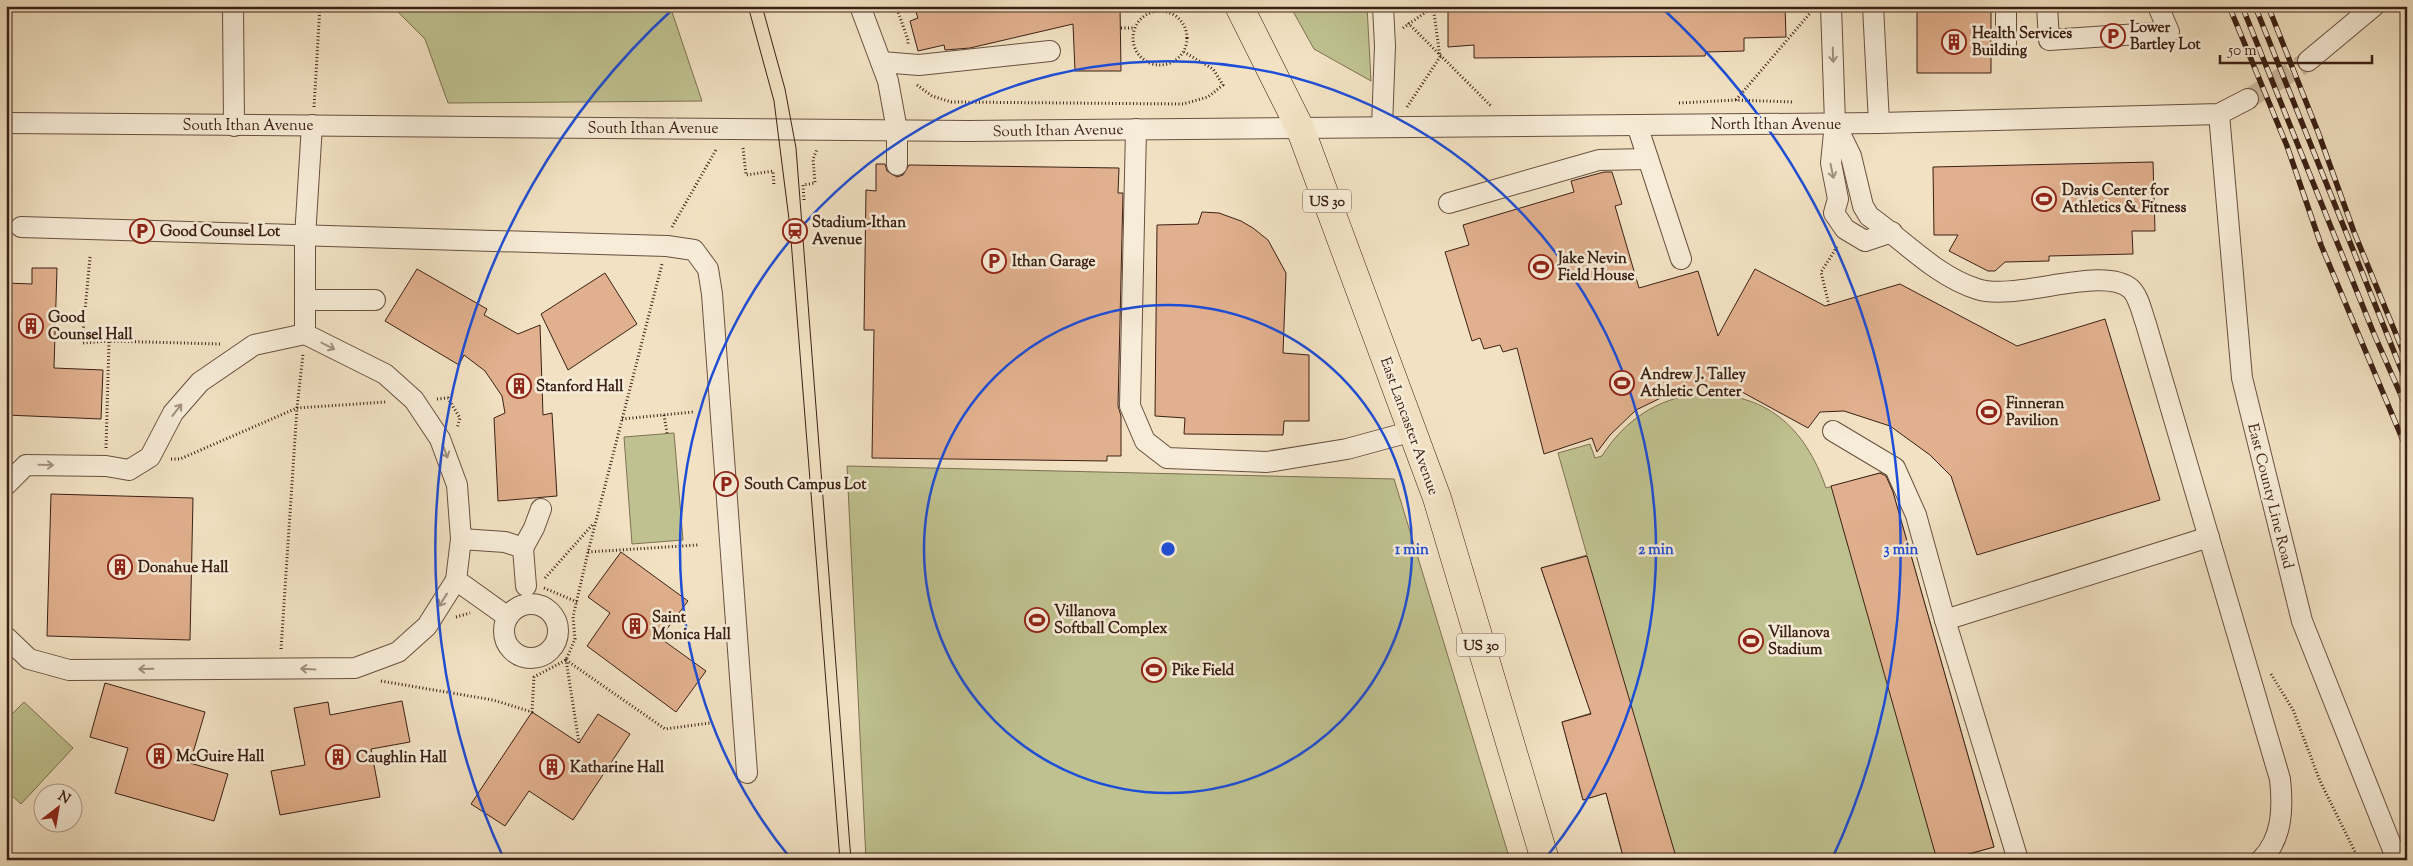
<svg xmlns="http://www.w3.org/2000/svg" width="2413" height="866" font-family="'Sorts Mill Goudy',serif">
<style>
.green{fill:#bfc290;stroke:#7d7152}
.building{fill:#e1b08e;stroke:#3b2015}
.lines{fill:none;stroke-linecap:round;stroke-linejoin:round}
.minor-tunnel{stroke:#cdbba0;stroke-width:20;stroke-dasharray:20 10;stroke-linecap:butt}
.minor-casing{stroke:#695040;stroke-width:22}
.highway-casing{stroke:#3b2015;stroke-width:29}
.path{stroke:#3b2015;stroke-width:3;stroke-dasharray:1 2.5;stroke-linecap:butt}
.minor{stroke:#f7ecd8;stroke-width:20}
.highway{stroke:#f2e2c3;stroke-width:28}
.tram{stroke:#3b2015;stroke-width:1}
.rail-casing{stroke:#3b2015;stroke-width:5.5}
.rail{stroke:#f7ecd8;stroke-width:4;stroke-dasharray:11;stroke-linecap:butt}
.oneway{stroke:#a29080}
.ring{fill:none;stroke:#1d4ed8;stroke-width:2.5}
.labels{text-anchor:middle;stroke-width:5;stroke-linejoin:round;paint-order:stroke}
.shield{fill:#f7ecd8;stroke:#735d50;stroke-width:1}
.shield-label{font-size:14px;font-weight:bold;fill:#3b2015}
.poi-label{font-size:15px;font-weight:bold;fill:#3b2015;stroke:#f7ecd8;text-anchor:start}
.street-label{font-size:15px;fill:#3b2015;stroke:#f7ecd8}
.centre{fill:#1d4ed8;stroke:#f7ecd8;stroke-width:2.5}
.ring-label{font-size:15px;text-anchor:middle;font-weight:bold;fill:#1d4ed8;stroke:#f7ecd8;stroke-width:5;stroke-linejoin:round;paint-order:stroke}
</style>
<rect width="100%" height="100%" fill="#f2e2c3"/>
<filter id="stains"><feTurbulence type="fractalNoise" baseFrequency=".004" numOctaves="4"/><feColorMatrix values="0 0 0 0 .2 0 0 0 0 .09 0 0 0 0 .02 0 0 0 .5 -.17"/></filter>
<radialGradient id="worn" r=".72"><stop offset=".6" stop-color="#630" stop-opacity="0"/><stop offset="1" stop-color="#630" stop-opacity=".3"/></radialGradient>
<g class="green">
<path d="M392,6H670L702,101L448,103L425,39Z"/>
<path d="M1290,6H1367L1371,81L1314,49Z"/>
<path d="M1699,394C1766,392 1805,427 1826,488L1887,471L1994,847L1947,860H1624L1606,793L1583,800L1562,722L1591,713L1541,568L1587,555L1558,453L1590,444L1595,458L1602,456C1624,421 1657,398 1699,394Z"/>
<path d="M674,433L683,540L632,544L624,437Z"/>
<path d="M847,466L1394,479L1510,860H866Z"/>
<path d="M24,702L73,748L21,804L6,790V720Z"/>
</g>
<g class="building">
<path d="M914,6H1120L1121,71H1075L1073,24L970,48L945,50L944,45L918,51L910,21L918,18Z"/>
<path d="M1448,6H1785L1786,37L1744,38V51L1706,52L1705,56L1474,58V45L1448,47Z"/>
<path d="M1950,6H1991V73H1917V11H1950Z"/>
<path d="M2153,162L2155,231H2132L2133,254L2049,256V261L2005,262L1995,271H1988L1949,251L1958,235H1934L1933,167Z"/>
<path d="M876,164H885L887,171L897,177L903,175L909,165L1119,168L1118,193H1123L1118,406L1121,416V456H1107V461L872,458L874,330H864L866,190L876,191Z"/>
<path d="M1604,172H1612L1622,204L1615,206L1639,288L1698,271L1718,336L1755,269L1825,306L1900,284L2017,346L2105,319L2160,500L1977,555L1951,476L1930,455L1890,426L1844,411L1820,412L1808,428L1742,392L1702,387L1669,394L1636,410L1610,435L1597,452L1592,438L1544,454L1517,348L1503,352L1500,345L1484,349L1480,338L1472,341L1445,252L1469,245L1463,225L1574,192L1571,181Z"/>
<path d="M1202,212L1219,213L1241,221L1253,228L1268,240L1286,273L1283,353L1309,355V421H1284L1283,435L1184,434L1185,418L1155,416L1157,225L1198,224Z"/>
<path d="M32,268H57L54,368L103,370L101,419L6,415V283L32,284Z"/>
<path d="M417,269L487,309L484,315L518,334L540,325L543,415L552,413L557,496L498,501L494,418L505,413L502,396L485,371L464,355L459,365L385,321Z"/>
<path d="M605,273L637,324L568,370L541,314Z"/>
<path d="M1880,473L1886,476L1893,492L1994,847L1947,860H1937L1831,486Z"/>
<path d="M51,494L193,498L190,640L47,636Z"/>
<path d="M621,552L688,601L660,638L706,671L676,712L587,646L610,613L588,597Z"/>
<path d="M1587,556L1671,840L1677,860H1624L1606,793L1583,800L1562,722L1591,714L1541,568Z"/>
<path d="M105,683L205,712L190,763L228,774L214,821L115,793L128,748L90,737Z"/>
<path d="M402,701L410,742L371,749L380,797L280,815L271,771L305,765L294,708L328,702L330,715Z"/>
<path d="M532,712L579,743L598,714L630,734L573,820L529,791L505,826L471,804Z"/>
</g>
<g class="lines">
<path class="minor-tunnel" d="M2248,99L2308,61"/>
<defs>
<g id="minor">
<path d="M233,6L234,126"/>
<path d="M860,6L888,81L897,130V165"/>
<path d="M1831,6L1835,123L1831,163L1838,199L1834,213L1845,229L1865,241L1892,232"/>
<path d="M1873,6L1879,123"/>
<path d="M2047,6L2049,40L2169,32L2158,6"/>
<path d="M2006,44V6"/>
<path d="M2308,61L2374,6"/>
<path d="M881,62L919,65L1050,51"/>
<path d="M2219,114L2242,378L2302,621L2397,860"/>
<path d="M6,123L968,131L1879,123L2219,114L2248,99"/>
<path d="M1835,123L1851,156L1863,206L1869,216C1903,240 1936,276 1977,289C2016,302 2103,264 2131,289C2139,297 2142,313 2146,324L2280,779C2283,807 2283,838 2261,860"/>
<path d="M1637,125L1681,259"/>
<path d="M1382,127L1385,46L1383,6"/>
<path d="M1136,129L1130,406L1145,441L1167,458L1267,462L1347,449L1413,431"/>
<path d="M1449,203L1599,160L1648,159"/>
<path d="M21,227L667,246L694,250L708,269L712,294L747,773"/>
<path d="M305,300H375"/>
<path d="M305,334V237L312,125"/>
<path d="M1833,431L1895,468L1916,515L1945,620"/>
<path d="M6,485L26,465L106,466L129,470L150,457L173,413L200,382L254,345L305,334L385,374L414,400L440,439L457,485L461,539L456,580L427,626L398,652L355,668L69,670L29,659L6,637"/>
<path d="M461,539L505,542L523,548L526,586"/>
<path d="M523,548L534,528L541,509"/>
<path d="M456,580L508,617"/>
<circle cx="531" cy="631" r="27"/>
<path d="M2018,860L1945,620L2209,537"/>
</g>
<path id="highway" d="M1239,6L1300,128L1437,498L1545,860"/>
</defs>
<use href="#minor" class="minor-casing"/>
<use href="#highway" class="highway-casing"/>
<g class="path">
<path d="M896,6L908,40V46"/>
<circle cx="1160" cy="38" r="27"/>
<path d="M1408,23L1491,106"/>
<path d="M1121,28H1135"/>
<path d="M1403,28L1433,7"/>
<path d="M917,85L932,96L951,102L1183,104L1208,97L1223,85L1213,69L1184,52"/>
<path d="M1736,100L1811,12"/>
<path d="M1679,103L1735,100L1793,102"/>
<path d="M314,107L320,6"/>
<path d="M1407,107L1440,57L1433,6"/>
<path d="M743,148L746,175L773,171L774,186"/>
<path d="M804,200L803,185L815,183L813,159L817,149"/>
<path d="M672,227L717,148"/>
<path d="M90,257L82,343L109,341"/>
<path d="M1829,305L1821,272L1837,247"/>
<path d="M437,399L448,398L460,418L457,428"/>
<path d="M664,415L667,433"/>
<path d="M622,419L693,412"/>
<path d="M106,448L109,341L221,344"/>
<path d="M171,459H180L297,408L386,402"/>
<path d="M588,552L698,545"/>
<path d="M545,578L594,523"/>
<path d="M544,588L577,602"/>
<path d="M456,617L470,613"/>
<path d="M281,649L297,408L303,354"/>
<path d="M2271,674L2293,710L2320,781L2359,860"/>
<path d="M381,681L493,700L532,712L534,677L566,660L575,639L573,617L588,552L662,264"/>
<path d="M579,743L566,660L665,729L710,723"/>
</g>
<use href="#minor" class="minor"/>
<use href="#highway" class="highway"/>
<g class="tram">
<path d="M748,6L774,101L790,227L840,860"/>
<path d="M762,6L785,89L796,148L851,860"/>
</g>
<defs>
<g id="rail">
<path d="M2229,6L2287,146L2321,245L2407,450"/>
<path d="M2242,6L2374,334L2407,409"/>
<path d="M2255,6L2407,384"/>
<path d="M2268,6L2318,132L2354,232L2407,361"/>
</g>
</defs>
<use href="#rail" class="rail-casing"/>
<use href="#rail" class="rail"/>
</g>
<defs><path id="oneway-shaft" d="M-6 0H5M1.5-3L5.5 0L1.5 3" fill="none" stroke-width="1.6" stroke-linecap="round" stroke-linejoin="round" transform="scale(1.25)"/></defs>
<g class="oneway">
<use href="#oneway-shaft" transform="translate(1833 55) rotate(88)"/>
<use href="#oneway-shaft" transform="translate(1832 171) rotate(78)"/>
<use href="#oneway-shaft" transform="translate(328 346) rotate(27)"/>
<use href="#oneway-shaft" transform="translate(177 410) rotate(-52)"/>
<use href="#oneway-shaft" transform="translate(445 451) rotate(70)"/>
<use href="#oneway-shaft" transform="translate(46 465) rotate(1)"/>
<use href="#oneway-shaft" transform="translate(443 600) rotate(122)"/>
<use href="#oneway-shaft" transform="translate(146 669) rotate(179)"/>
<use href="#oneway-shaft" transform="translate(308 669) rotate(-177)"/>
</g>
<g class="ring">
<circle cx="1168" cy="549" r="244"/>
<path d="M791 859A488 488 0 1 1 1545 859"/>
<path d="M504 859A733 733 0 0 1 673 9M1663 9A733 733 0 0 1 1832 859"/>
</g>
<defs>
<symbol id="parking-ring" viewBox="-11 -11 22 22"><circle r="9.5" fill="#f7ecd8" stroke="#8f2418" stroke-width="1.5"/><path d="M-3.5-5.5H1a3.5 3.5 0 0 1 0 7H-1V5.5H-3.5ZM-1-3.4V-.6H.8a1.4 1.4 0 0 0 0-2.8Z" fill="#8f2418"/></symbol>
<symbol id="building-ring" viewBox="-11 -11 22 22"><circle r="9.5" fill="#f7ecd8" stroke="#8f2418" stroke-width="1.5"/><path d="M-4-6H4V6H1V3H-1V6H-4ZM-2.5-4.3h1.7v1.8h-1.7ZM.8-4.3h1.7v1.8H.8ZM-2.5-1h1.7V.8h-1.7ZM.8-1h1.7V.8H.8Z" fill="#8f2418"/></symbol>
<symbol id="stadium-ring" viewBox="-11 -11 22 22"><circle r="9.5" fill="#f7ecd8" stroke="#8f2418" stroke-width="1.5"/><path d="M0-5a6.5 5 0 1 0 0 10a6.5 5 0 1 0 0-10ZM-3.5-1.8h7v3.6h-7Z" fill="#8f2418"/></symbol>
<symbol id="station-ring" viewBox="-11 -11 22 22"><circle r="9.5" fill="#f7ecd8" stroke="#8f2418" stroke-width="1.5"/><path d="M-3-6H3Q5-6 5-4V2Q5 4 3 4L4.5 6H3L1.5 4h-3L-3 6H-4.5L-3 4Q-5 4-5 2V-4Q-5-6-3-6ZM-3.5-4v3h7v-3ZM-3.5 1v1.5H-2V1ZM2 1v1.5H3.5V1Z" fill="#8f2418"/></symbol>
</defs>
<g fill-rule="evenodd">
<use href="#parking-ring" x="2099" y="22" width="28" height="28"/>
<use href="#building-ring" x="1940" y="28" width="28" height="28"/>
<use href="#stadium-ring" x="2030" y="185" width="28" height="28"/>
<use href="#parking-ring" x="128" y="217" width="28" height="28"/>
<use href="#station-ring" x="781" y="217" width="28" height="28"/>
<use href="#parking-ring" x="980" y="247" width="28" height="28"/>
<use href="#stadium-ring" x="1527" y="253" width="28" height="28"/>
<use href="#building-ring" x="17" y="312" width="28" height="28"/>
<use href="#stadium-ring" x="1608" y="369" width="28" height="28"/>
<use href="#building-ring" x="505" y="372" width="28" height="28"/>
<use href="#stadium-ring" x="1975" y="398" width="28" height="28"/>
<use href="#parking-ring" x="712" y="470" width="28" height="28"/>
<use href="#building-ring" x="106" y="553" width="28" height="28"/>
<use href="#stadium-ring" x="1023" y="606" width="28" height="28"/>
<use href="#building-ring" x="621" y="612" width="28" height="28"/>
<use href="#stadium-ring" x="1737" y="627" width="28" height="28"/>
<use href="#stadium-ring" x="1140" y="656" width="28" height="28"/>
<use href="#building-ring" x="145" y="742" width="28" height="28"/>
<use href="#building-ring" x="324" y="743" width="28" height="28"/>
<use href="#building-ring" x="538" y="753" width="28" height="28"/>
</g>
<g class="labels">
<g class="shield">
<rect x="1303" y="189.5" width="48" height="23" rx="4"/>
<rect x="1457" y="633.5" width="48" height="23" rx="4"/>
</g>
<g class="shield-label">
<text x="1327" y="206">US 30</text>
<text x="1481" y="650">US 30</text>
</g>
<g class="poi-label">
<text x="2130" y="32">Lower<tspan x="2130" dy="17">Bartley Lot</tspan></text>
<text x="1972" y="38">Health Services<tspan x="1972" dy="17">Building</tspan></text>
<text x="2062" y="195">Davis Center for<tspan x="2062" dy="17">Athletics &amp; Fitness</tspan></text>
<text x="812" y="227">Stadium-Ithan<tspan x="812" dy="17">Avenue</tspan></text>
<text x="160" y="236">Good Counsel Lot</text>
<text x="1558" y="263">Jake Nevin<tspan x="1558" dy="17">Field House</tspan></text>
<text x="1012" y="266">Ithan Garage</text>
<text x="48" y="322">Good<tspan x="48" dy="17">Counsel Hall</tspan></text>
<text x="1640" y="379">Andrew J. Talley<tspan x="1640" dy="17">Athletic Center</tspan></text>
<text x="536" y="391">Stanford Hall</text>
<text x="2006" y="408">Finneran<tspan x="2006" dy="17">Pavilion</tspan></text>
<text x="744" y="489">South Campus Lot</text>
<text x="138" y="572">Donahue Hall</text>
<text x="1054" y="616">Villanova<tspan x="1054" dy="17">Softball Complex</tspan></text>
<text x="652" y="622">Saint<tspan x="652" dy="17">Monica Hall</tspan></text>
<text x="1768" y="637">Villanova<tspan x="1768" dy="17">Stadium</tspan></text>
<text x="1172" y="675">Pike Field</text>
<text x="176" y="761">McGuire Hall</text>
<text x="356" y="762">Caughlin Hall</text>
<text x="570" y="772">Katharine Hall</text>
</g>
<g class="street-label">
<text x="1776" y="129">North Ithan Avenue</text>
<text x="248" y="130">South Ithan Avenue</text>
<text x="653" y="133">South Ithan Avenue</text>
<text transform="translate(1058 130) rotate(-1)" y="5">South Ithan Avenue</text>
<text transform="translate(1410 426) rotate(70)" y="5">East Lancaster Avenue</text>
<text transform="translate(2271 496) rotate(76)" y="5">East County Line Road</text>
</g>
</g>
<circle cx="1168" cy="549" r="8" class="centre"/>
<g class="ring-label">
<text x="1412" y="554">1 min</text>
<text x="1656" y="554">2 min</text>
<text x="1901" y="554">3 min</text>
</g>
<rect width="2413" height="866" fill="none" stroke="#f2e2c3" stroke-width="25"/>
<rect x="8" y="8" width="2398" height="851" fill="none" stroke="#3b2015" stroke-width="2.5"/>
<rect x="12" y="12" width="2388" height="841" fill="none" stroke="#3b2015"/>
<g transform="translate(58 808) rotate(31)"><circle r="24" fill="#f7ecd8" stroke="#ac9a8a"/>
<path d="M0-4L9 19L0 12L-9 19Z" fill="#8f2418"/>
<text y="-8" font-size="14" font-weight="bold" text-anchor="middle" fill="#3b2015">N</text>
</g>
<path d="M2220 55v8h152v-8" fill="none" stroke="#3b2015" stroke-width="2.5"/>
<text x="2228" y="55" font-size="15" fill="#3b2015" stroke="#f7ecd8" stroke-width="4" paint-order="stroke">50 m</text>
<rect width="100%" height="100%" filter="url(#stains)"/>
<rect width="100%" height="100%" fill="url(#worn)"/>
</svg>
